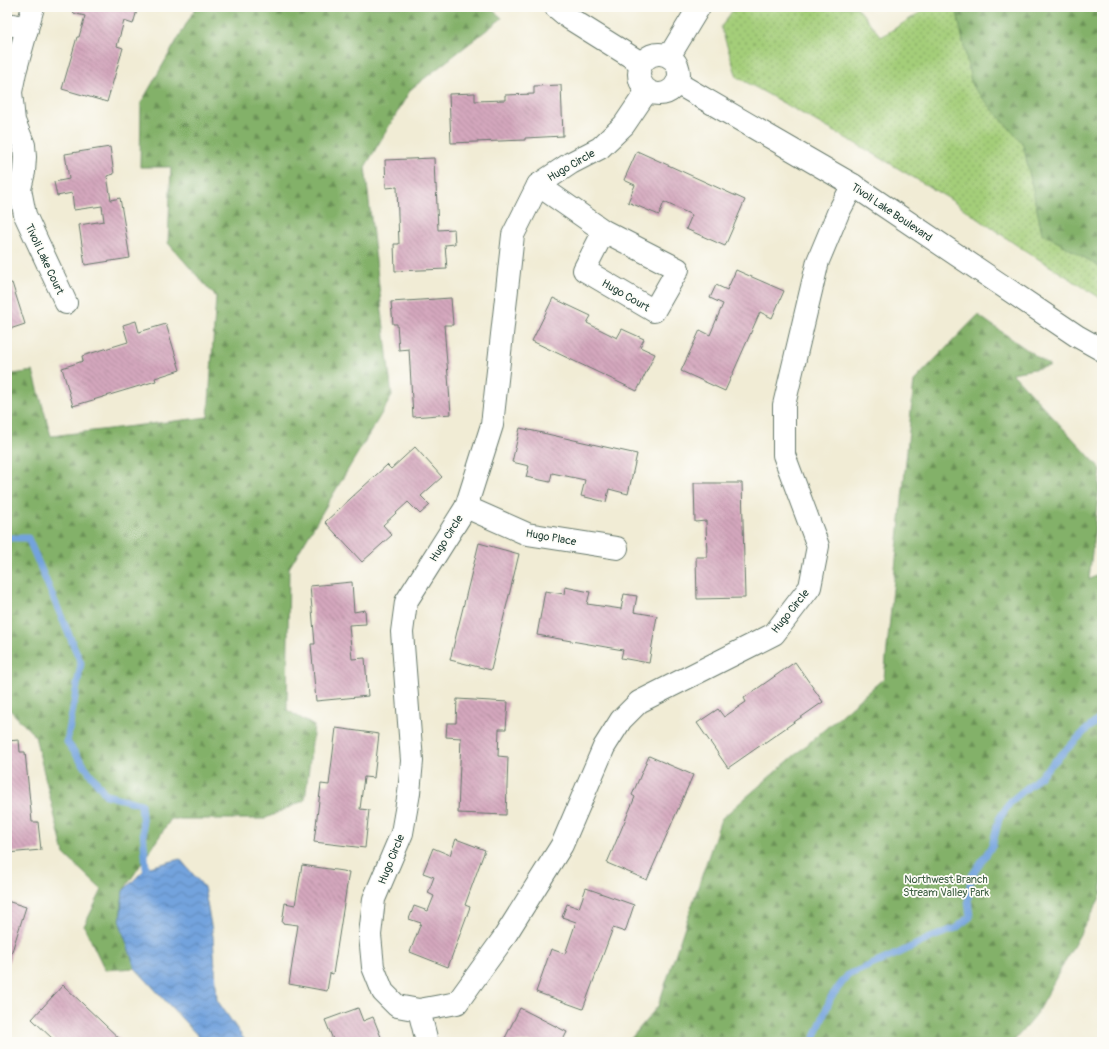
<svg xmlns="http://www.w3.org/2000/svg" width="1109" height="1049" font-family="Pangolin,sans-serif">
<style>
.grass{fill:url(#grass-dots);stroke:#628656}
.forest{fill:url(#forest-firs);stroke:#51774e}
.water{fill:url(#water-waves);stroke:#497088}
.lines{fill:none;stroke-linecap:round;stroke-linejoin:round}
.stream{stroke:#73a3dd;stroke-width:7}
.building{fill:url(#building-back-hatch)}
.minor-casing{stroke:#687a6c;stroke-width:24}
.minor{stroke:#fff;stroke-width:22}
.labels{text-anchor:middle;stroke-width:3.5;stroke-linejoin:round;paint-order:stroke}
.street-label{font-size:11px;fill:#1f3d34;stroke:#fdfcf7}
.park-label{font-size:11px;fill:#406145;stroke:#fdfcf7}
</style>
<defs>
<pattern id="grass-dots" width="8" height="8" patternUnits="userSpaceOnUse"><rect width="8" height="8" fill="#a4ce79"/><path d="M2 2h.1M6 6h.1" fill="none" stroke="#85a864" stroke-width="1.8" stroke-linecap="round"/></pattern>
<pattern id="forest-firs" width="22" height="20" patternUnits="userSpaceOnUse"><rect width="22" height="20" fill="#83b169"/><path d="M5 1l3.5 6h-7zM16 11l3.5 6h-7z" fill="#6b9157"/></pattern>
<pattern id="water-waves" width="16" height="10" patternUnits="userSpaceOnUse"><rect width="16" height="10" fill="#73a3dd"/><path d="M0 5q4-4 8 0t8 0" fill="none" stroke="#5e86b4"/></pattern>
<pattern id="building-back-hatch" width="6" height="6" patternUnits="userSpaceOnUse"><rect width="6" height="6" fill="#d4a7bd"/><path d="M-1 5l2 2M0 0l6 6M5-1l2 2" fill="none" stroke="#ab899a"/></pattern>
</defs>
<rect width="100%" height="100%" fill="#fdfcf7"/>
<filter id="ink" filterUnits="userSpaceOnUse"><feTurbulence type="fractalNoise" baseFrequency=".025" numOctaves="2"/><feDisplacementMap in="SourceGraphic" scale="8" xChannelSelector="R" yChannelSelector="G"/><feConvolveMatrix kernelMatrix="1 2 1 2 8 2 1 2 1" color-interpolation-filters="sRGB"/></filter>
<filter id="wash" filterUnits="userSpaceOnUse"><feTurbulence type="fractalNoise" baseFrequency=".012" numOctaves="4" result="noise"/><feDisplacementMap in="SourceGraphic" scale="16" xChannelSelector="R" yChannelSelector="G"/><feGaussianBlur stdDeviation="0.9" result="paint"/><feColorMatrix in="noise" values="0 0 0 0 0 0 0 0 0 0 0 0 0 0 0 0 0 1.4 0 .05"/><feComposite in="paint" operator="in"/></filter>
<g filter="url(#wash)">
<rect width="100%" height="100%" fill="#f1ecd5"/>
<path class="grass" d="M735,7H857L881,37L929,7H1102V299L1018,246L948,198L869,151L737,77L721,27Z"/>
<g class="forest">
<path d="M196,7H489L502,18L411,89L365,167L392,396L289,568L287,710L314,726L305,800L264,819H171L123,891L120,923L135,968L105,970L84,926L102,890L64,854L35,736L7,707V375L33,371L51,436L208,417L216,297L168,243L171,167H140L141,103Z"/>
<path d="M962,7H1102V268L1042,233L1023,144L972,86L957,12Z"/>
<path d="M978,315L1050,366L1012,373L1101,469L1089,580L1102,572V894L1035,1016L1013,1042H628L658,1006L721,819L884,678L914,381Z"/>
</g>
<path class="water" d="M180,859L204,887L213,936L217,1000L246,1042H202L198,1036L135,968L120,923L123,891L146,868Z"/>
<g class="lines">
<g class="stream">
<path d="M7,538H28L81,663L67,742L106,795L141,804L146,868"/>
<path d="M813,1042L831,997L848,975L899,953L930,938L956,928L970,917L968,899L971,877L992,846L999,819L1011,801L1033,783L1086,730L1102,717"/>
</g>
</g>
<g id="blocks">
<g class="building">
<path d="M75,7H138L133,24L124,21L117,46L123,48L107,102L62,89L77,37H79L85,16L73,13Z"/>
<path d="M561,85L563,136L525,138V140L451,143L449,94L475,93V101L505,100V95L534,94V86Z"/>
<path d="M110,147L114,174L107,176L111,200L120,198L130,258L85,265L79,225L104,221L102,206L74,210L72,193L57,196L54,182L69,179L65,154Z"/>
<path d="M637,151L745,200L725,246L686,229L692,215L664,202L659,215L628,202L635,185L624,180Z"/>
<path d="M434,158L435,185L436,184L438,230L454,229L455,244L445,245L447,269L395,271L394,244H399L397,187L386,188L385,160Z"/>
<path d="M736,270L784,291L772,318L760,312L725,391L681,371L700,330L710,335L723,304L710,298L716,285L727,290Z"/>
<path d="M12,283L25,324L7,330V284Z"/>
<path d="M451,298L453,325H444L451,414L413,417L409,349L399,350L397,324H393L391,302Z"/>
<path d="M553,298L591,316L587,323L617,338L622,329L644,339L640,347L655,354L637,391L532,341Z"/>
<path d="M136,321L139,332L166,324L180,370L155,378L156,381L73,406L62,368L83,361L82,356L128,342L123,325Z"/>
<path d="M520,428L637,454L628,494L609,489L606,502L581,496L585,480L552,473L550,482L526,477L529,466L512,462Z"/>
<path d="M415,447L442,477L421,496L430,505L420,514L408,502L383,525L392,535L362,562L325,522L387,465L391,469Z"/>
<path d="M694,483H742L745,598L697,599L696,557H707L706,521L695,522Z"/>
<path d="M479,543L519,554L491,670L450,660Z"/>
<path d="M352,582L354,612L365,610L366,624L349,625L352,659L365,658L368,696L316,701L311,644H315L310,586Z"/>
<path d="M565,587L590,592L587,604L621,609L624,594L637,596L634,612L657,616L649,663L621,658L623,650L537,635L545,591L564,594Z"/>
<path d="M795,662L823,702L728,768L697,723L718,709L724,717L746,702L744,698Z"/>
<path d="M457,699L508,702L506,729H499L498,756L508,757L506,815L458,813L461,738L446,737L447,723H456Z"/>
<path d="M336,728L379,734L374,778L364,777L360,809L369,810L365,848L314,842L321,784L329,785Z"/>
<path d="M19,740L20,752H25L32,822H38L41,850L7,853V741Z"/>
<path d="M649,756L693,775L647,880L607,863L635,797L632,795Z"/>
<path d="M456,839L485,850L465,905L470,907L448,967L410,952L421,923L409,919L414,906L428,911L434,896L428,893L434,877L423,873L433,848L450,855Z"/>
<path d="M302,865L349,872L333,974L330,973L327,991L289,984L298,925L282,923L285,903L295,905Z"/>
<path d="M586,888L634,905L625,932L613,928L583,1009L536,992L551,949L565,954L576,922L562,917L567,904L579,908Z"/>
<path d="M7,901L26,907L7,967Z"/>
<path d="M63,985L123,1042H56L32,1019Z"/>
<path d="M358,1008L363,1021L373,1017L383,1042H334L325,1020Z"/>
<path d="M520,1008L567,1032L562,1042H503Z"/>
</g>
</g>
</g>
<g filter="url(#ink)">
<use href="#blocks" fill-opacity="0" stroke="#687a6c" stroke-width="1"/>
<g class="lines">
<defs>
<g id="minor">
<path d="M33,7L15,72L11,92L14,121L24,145L25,157L24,172L20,189L25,215L66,303"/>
<path d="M556,7L569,18L641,63"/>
<path d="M7,24L19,26L27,29"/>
<circle cx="659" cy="74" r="20"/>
<path d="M670,57L673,50L699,7"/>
<path d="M677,83L853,185L1077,336L1102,350"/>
<path d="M647,91L624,125L600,148L571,163L538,185L513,235L492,425L466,507L406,602L402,632L412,761L409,793L402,833L374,899L370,935L373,967L383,992L397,1006L419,1010L457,1003L503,939L562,845L604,747L621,720L639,702L774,634L810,587L818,546L784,455V405L818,261L838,213L853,185"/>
<path d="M538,185L604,231L678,269L654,311L584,270L604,231"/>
<path d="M466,507L527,534L617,548"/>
<path d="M419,1010L427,1042"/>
</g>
</defs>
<use href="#minor" class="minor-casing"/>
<use href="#minor" class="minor"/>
</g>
</g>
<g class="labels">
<g class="street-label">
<text transform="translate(571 165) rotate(-30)" y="4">Hugo Circle</text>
<text transform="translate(892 212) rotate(34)" y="4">Tivoli Lake Boulevard</text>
<text transform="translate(45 259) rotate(65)" y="4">Tivoli Lake Court</text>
<text transform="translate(626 295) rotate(30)" y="4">Hugo Court</text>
<text transform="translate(551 537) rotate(10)" y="4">Hugo Place</text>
<text transform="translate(446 538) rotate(-58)" y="4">Hugo Circle</text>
<text transform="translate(790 611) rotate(-51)" y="4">Hugo Circle</text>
<text transform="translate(391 859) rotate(-68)" y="4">Hugo Circle</text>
</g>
<g class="park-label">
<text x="946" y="883">Northwest Branch<tspan x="946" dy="13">Stream Valley Park</tspan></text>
</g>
</g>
<rect width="1109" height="1049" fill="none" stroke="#fdfcf7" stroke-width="24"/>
</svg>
